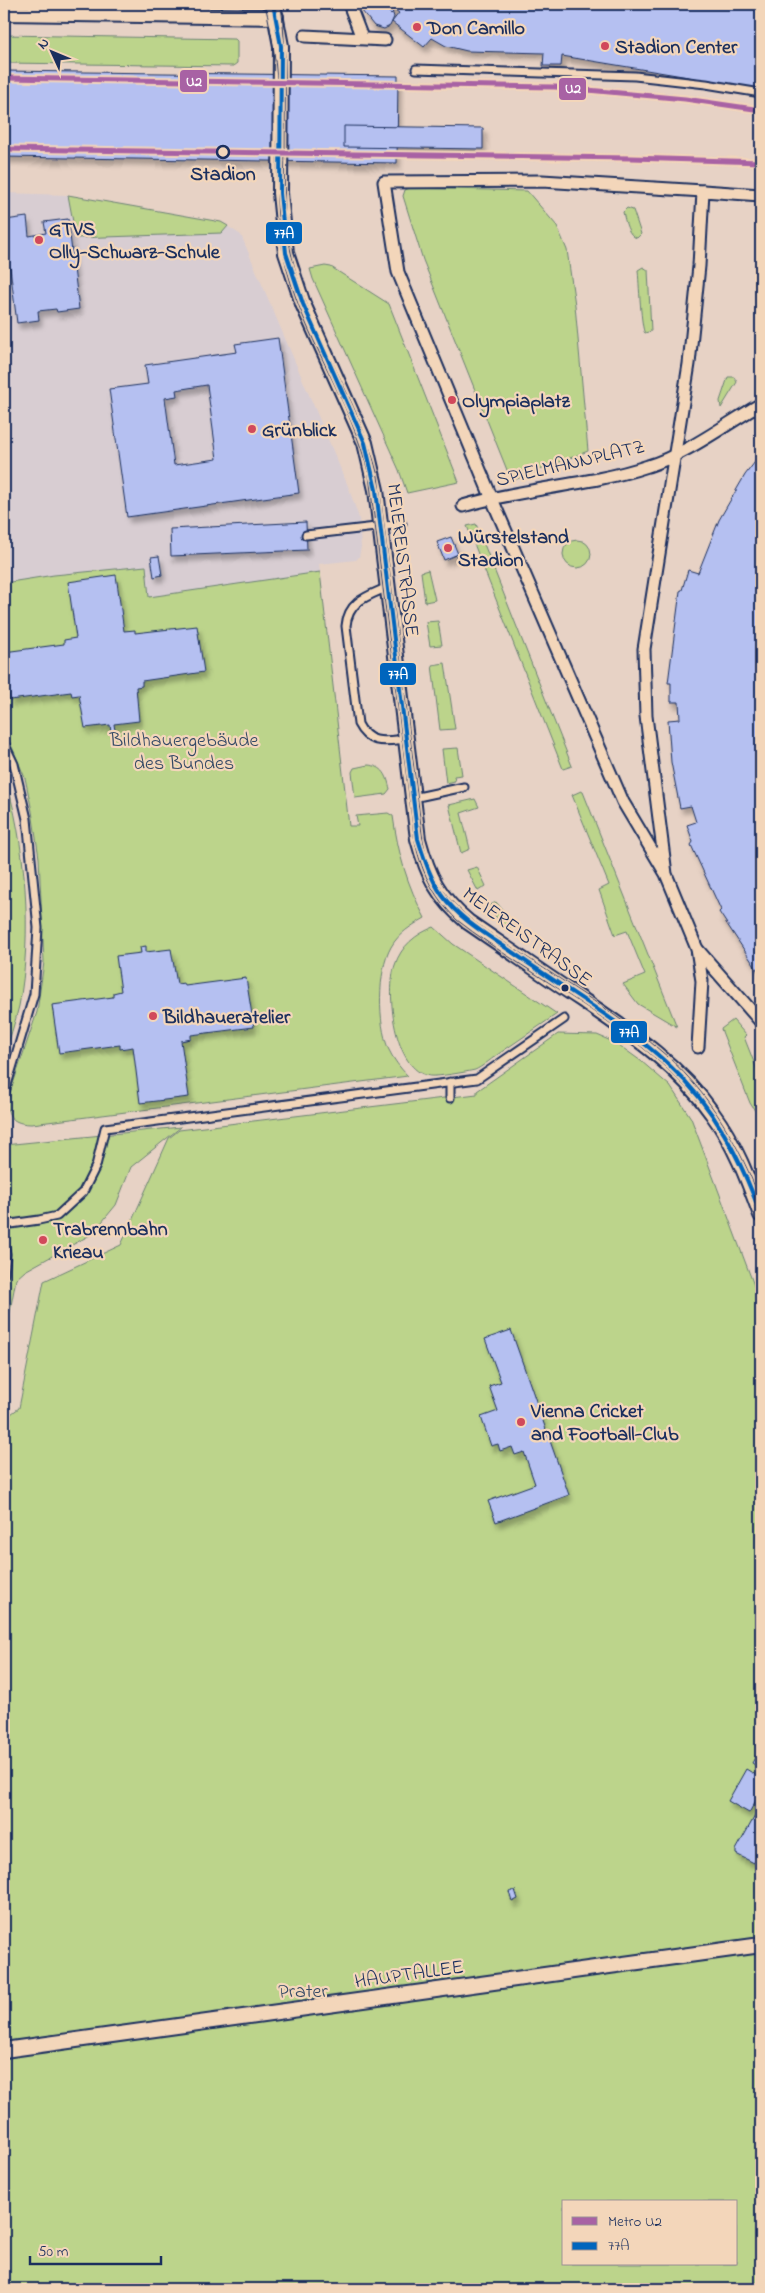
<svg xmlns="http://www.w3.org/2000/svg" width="765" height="2293" font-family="'Indie Flower',sans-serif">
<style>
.built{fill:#d8cdd2}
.green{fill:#bcd48b;stroke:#6c8274;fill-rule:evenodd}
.building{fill:#b5c0f1;stroke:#1b2f5e;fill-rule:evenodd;filter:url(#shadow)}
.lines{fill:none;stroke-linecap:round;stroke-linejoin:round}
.service-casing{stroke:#1b2f5e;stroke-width:11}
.pedestrian-casing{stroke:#1b2f5e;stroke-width:15}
.minor-casing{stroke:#1b2f5e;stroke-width:18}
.service{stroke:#f3d6ba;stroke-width:7}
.pedestrian{stroke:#f3d6ba;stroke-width:11}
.minor{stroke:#f3d6ba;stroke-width:14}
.tram{stroke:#1b2f5e;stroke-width:1}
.bus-1-casing{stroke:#f3d6ba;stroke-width:8}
.bus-1{stroke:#0065bd;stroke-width:4}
.metro-1-casing{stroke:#f3d6ba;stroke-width:9}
.metro-1{stroke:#a862a4;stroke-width:5}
.poi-dot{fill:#d1495b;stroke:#f3d6ba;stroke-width:2}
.stop-dot{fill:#f3d6ba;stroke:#1b2f5e;stroke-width:2.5}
.bus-dot{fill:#1b2f5e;stroke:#f3d6ba;stroke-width:2}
.labels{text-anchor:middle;stroke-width:4.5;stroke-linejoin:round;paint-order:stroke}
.poi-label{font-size:20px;font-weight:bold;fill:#1b2f5e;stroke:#f3d6ba;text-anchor:start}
.stop-label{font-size:20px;font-weight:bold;fill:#1b2f5e;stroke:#f3d6ba}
.street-label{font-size:20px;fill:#1b2f5e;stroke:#f3d6ba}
.park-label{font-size:20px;fill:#334865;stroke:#f3d6ba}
.line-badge{stroke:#f3d6ba;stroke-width:2}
.badge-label{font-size:14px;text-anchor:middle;font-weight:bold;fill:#fff}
</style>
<defs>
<filter id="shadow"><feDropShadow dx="3" dy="5.5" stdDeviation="2.5" flood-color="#0004"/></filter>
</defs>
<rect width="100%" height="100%" fill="#e7d2c5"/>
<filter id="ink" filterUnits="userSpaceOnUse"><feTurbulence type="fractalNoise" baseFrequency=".02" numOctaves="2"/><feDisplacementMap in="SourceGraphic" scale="10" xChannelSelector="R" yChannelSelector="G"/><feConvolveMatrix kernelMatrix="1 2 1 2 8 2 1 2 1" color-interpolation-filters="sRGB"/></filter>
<g filter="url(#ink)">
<path class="built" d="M4,193L68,195L148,209L221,222L241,235L348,486L359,518L361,547L359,557L356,560L319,564L320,572L149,597L146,566L54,575L4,583Z"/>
<g class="green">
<path d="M4,35L235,39L237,41V63L233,66L4,63Z"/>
<path d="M410,188L527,191L557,226L567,250L575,305L588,451L514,480L512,474L509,475L423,260L403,196L405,190Z"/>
<path d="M68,195L221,222L228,226L222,233L76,238Z"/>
<path d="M627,208L633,210L641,234L637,238C628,236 625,221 623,212Z"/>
<path d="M325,266L331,267L389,304L459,482L407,493L399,470L313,279L310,269Z"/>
<path d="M643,267L648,270L651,331L645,333C641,330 639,280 638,270Z"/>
<path d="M728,377H734L737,382L721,408L720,401Z"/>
<path d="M476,524L572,766L563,769L467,526Z"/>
<circle cx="577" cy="554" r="14"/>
<path d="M146,566L149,597L320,572L349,826H358L356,816L388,813L393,816C398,853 407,885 425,918C411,926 399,933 391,947C377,972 378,1023 388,1048C393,1059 400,1068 408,1076L32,1124C16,1124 7,1119 7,1102L37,1012L44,962L39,858L32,811L25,778L4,728V583L54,575Z"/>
<path d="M428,570L435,600L425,602L421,572Z"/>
<path d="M438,621L442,645L430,646L426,622Z"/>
<path d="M445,663L455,729L440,730L432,665Z"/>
<path d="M458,748L462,775L454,776L455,781L446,783L442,749Z"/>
<path d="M368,765C384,766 387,776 390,789L386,794L355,798L352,772L354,768Z"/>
<path d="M4,774C26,843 33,934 19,1006C15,1023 9,1040 4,1057Z"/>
<path d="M581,791L583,792L677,1027L638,1004L623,984L645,975L627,931L615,935L599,890L609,885L572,795Z"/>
<path d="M475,799L479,807L461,813L470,849L461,853L449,805Z"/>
<path d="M477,867L486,886L478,891L467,870Z"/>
<path d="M496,902L515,925L509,931L487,907Z"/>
<path d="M434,927L453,944L557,1014C537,1028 517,1041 497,1055C490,1060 482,1067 475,1070C466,1072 438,1077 430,1076C393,1071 386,991 395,965C401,946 416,934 434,927Z"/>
<path d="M733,1020L746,1035L744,1037L761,1080V1120L750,1103L721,1029Z"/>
<path d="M558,1034L597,1035L616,1043L641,1061L670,1086L691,1118L761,1304V2289H4V1419L19,1408L44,1281L121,1245L169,1138L179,1130L477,1094V1091ZM564,2202H736V2264H564Z"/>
<path d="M181,1127L131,1167L116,1205L92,1234L25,1271L16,1279L4,1343V1145Z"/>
</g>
<g class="building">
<path d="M368,4L373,8L382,4L391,8L394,17L390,26L384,29L374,26L362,11Z"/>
<path d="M381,4H761V89L562,56L561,66H543L544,53L467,51L446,46L432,38L424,47L392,22L399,13L395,10L391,14Z"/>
<path d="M4,71L398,76L397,163L4,157Z"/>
<path d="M344,126L483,128V149L344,147Z"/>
<path d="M27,217L29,236L46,233L44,222L68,219L79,309L57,312L56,309L38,311L39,320L17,323L10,268H4V234H7L5,220Z"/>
<path d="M4,289L7,310H4Z"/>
<path d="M278,338L299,493L127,517L109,389L148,384L145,365L237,352L235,344ZM207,385L217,459L174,465L165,398L177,396L176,390Z"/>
<path d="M761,454V980L758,976L760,974L719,912L721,910L691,845L693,842L687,825L696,822L691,806L680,808L671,762L668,720L680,719L679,702H671V683H668L680,591L682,590L688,570L698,573L719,520L745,475Z"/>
<path d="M306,522L307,550L171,556L170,529Z"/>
<path d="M451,537L458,554L444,560L437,542Z"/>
<path d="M159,556L162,575L154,577L151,557Z"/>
<path d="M116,575L124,631L135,630V633L197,626L204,672L142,681V686L136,687L139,721L114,724L115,731L111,732L110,725L85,728L79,695L72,696L71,692L10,700L4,652L64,644V640L76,638L68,582Z"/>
<path d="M146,946V952L171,949L177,984L184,983L185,986L246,978L254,1027L191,1035V1039L181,1041L189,1097L140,1103L133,1047L120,1049V1045L59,1053L52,1005L113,997V993L121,991L116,956L141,953L140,947Z"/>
<path d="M511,1330L569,1495L496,1522L488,1501L535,1484L524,1452L515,1455L512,1447L500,1451L498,1444L491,1446L481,1417L498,1411L489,1386L501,1382L485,1339Z"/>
<path d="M761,1747V1769L752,1763Z"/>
<path d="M746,1769L761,1778V1791L749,1813L728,1801Z"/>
<path d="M761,1805V1850L754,1863L736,1854V1850Z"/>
<path d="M515,1890L518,1899L512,1902L509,1892Z"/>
</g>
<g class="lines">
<defs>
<g id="service">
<path d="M416,69L635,76L706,84L761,93"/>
<path d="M306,535L402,524"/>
<path d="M388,587C368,596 348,601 346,626L358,724C369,746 386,741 406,739"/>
<path d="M4,743L14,764L27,819L38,928L34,994L4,1095"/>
<path d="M413,798L464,787"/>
<path d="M450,1098V1082"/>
<path d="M4,1225L39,1220L57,1216L83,1192L96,1166L105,1128L477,1079L564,1019"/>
<path d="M4,1243L6,1254L4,1274"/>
</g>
<g id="pedestrian">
<path d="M349,4L362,38"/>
<path d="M305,36L385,40"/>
<path d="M703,191L761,195"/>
<path d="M463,506C523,488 588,486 648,466C687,454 726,424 761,404"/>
<path d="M666,874L623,802L492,499L398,272L384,182L542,181L703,191L699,266L689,364L644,649L646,716L666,874L697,949L702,981L698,1047"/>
<path d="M697,949L761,1022"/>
</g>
<g id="minor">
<path d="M273,4L281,46L280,193L286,253L303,304L365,443L376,490L418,839C428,876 438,897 468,922C506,948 543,974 581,999C629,1032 678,1064 712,1113C735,1144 748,1179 761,1215"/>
<path d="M4,13L276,17"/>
<path d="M4,2050L761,1945"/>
</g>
</defs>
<use href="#service" class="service-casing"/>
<use href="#pedestrian" class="pedestrian-casing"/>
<use href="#minor" class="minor-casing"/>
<use href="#service" class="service"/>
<use href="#pedestrian" class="pedestrian"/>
<use href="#minor" class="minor"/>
<g class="tram">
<path d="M265,4C272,35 277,66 278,98C278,151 272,205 284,257C300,333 351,399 369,476L414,836C420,870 433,896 457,920C538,983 645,1029 707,1113C732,1147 747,1186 761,1225"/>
<path d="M281,4C287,52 285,100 285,148C284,184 283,221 292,257C310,334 359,399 378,476L422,834C425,854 431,873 443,890C461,916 489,932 516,950C566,984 622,1016 668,1057C712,1097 740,1147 761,1202"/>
</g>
<defs>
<path id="bus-1" d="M273,4L281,46L280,193L286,253L303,304L365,443L376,490L418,839C424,858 430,878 442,895C460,920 489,936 515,954C566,990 623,1022 669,1065C715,1107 740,1158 761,1215"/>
</defs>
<use href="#bus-1" class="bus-1-casing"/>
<use href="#bus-1" class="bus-1"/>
<defs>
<g id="metro-1">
<path d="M4,78L555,87L685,99L761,110"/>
<path d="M4,149L632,158L761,162"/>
</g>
</defs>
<use href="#metro-1" class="metro-1-casing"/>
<use href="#metro-1" class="metro-1"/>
</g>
</g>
<g class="poi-dot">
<circle cx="417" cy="27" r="5"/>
<circle cx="605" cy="46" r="5"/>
<circle cx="39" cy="240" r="5"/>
<circle cx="452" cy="400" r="5"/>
<circle cx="252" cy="429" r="5"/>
<circle cx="448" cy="548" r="5"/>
<circle cx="153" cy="1016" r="5"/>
<circle cx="43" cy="1240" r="5"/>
<circle cx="521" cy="1422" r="5"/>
</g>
<circle class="stop-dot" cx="223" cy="152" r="6"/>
<circle class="bus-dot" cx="565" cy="988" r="4.5"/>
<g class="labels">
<g class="poi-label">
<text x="427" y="34">Don Camillo</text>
<text x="615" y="53">Stadion Center</text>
<text x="49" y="235">GTVS<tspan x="49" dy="23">Olly-Schwarz-Schule</tspan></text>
<text x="462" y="407">Olympiaplatz</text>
<text x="262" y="436">Grünblick</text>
<text x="458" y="543">Würstelstand<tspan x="458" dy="23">Stadion</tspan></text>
<text x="163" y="1023">Bildhaueratelier</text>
<text x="53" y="1235">Trabrennbahn<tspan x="53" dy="23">Krieau</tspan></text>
<text x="531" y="1417">Vienna Cricket<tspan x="531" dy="23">and Football-Club</tspan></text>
</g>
<g class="stop-label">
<text x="223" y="180">Stadion</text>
</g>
<g class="street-label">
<text transform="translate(570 462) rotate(-13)" y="7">SPIELMANNPLATZ</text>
<text transform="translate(404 560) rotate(83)" y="7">MEIEREISTRASSE</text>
<text transform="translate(528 936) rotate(36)" y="7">MEIEREISTRASSE</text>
<text transform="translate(409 1973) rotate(-8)" y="7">HAUPTALLEE</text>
</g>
<g class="park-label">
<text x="184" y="746">Bildhauergebäude<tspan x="184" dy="23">des Bundes</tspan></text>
<text x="303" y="1997">Prater</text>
</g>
</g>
<g class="line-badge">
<rect x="179" y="69" width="29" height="24" rx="5" fill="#a862a4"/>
<rect x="558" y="77" width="29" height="24" rx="5" fill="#a862a4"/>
<rect x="265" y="221" width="38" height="24" rx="5" fill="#0065bd"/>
<rect x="379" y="662" width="38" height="24" rx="5" fill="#0065bd"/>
<rect x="610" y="1020" width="38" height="24" rx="5" fill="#0065bd"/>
</g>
<g class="badge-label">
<text x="194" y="86">U2</text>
<text x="573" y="93">U2</text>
<text x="284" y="238">77A</text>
<text x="398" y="679">77A</text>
<text x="629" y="1037">77A</text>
</g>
<rect width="765" height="2293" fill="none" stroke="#f3d6ba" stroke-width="20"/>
<rect x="10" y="10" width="745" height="2273" fill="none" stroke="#1b2f5e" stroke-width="2" filter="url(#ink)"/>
<rect x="562" y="2200" width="175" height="65" fill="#f3d6ba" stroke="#9d9395"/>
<rect x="572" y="2217" width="25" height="8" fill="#a862a4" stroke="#9d9395"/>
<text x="608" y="2226" font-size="15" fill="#1b2f5e">Metro U2</text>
<rect x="572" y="2242" width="25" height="8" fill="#0065bd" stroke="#9d9395"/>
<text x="608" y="2250" font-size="15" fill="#1b2f5e">77A</text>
<g transform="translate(52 52) rotate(314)" stroke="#f3d6ba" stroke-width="4" paint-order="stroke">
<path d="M0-4L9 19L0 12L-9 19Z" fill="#1b2f5e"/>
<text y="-8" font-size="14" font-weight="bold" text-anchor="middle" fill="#1b2f5e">N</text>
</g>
<path d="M30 2256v8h131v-8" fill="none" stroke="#1b2f5e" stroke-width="2.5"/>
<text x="38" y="2256" font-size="15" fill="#1b2f5e" stroke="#f3d6ba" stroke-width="4" paint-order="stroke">50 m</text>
</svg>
